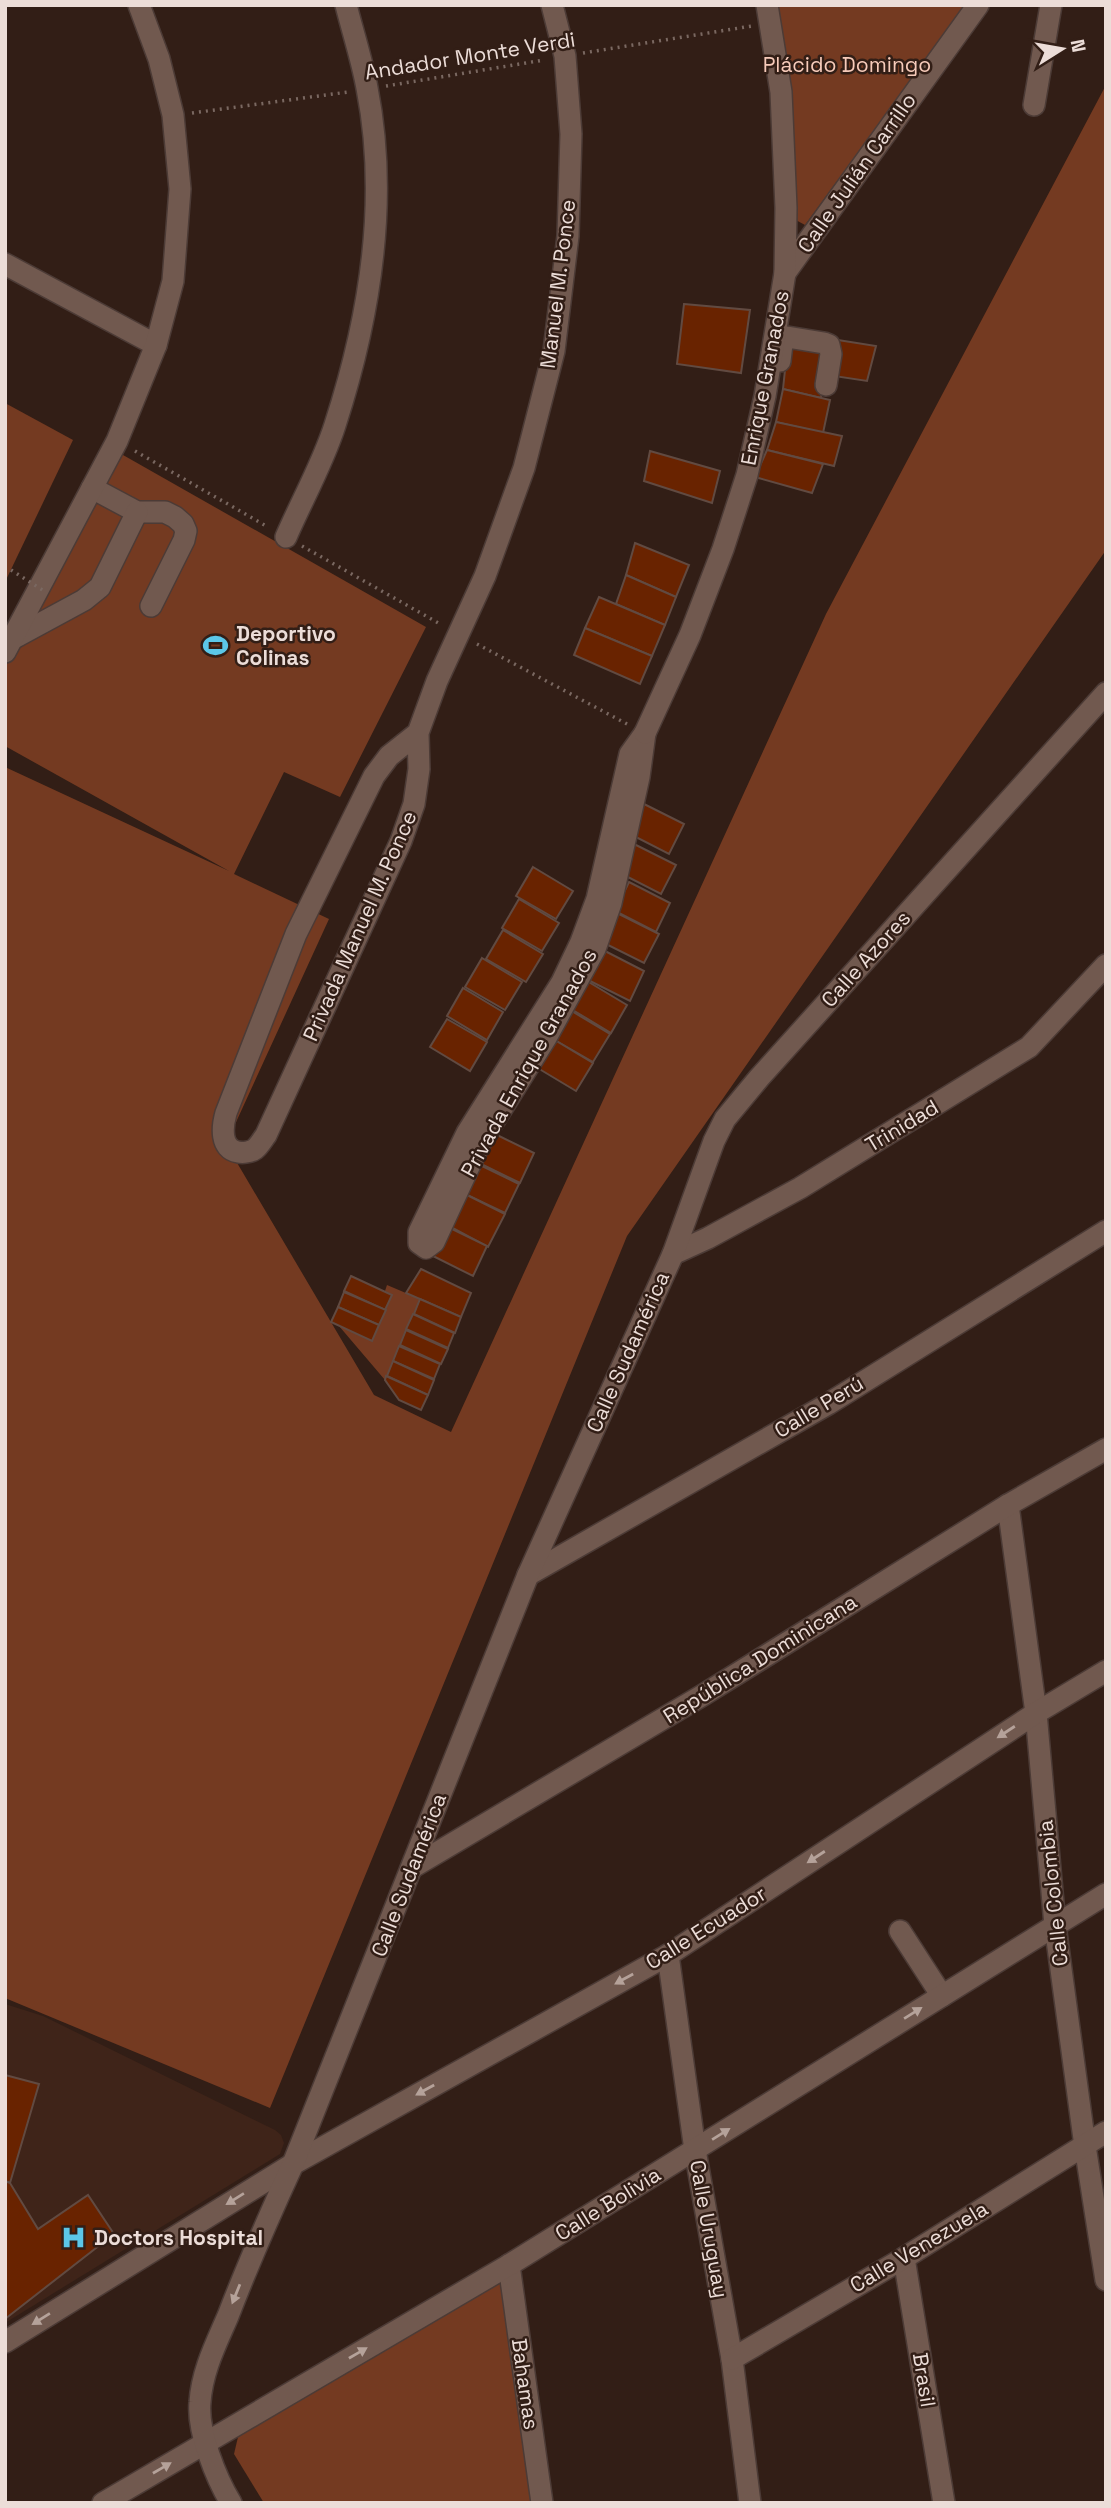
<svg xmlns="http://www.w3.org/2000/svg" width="1111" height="2508" font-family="'Space Grotesk',sans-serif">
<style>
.built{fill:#3f2419}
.green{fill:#743a21}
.building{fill:#692300;stroke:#614a41;stroke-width:2}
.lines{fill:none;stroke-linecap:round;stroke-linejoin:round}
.minor-casing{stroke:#4c3b36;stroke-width:24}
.path{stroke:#7a6861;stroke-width:3.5;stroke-dasharray:2 5;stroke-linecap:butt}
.minor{stroke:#71594f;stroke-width:21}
.path-bridge{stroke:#7a6861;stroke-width:3.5;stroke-dasharray:2 5;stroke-linecap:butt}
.oneway{fill:#b5a29a}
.labels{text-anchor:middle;stroke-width:5;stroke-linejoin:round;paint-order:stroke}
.street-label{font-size:21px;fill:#ecddd8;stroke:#321e16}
.park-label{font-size:21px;fill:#f7cbba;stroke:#321e16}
.poi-label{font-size:21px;font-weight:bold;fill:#ecddd8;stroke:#321e16;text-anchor:start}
</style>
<rect width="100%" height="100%" fill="#321e16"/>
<path class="built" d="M5,2004L43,2016L275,2130L281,2135L284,2143L280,2154L5,2323Z"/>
<g class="green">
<path d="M774,5H966L805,225L794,219Z"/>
<path d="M1106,85V550L627,1236L270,2108L5,1998V767L229,871L5,746V664L116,451L426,627L340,797L284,772L234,874L329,919L226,1144L374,1395L451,1432L826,614Z"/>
<path d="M5,403L73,440L5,582Z"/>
<path d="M387,1285L420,1299L385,1380L339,1326L372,1340L392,1295L385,1291Z"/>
<path d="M500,2281L506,2292L536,2503H264L234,2454L238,2437L489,2282Z"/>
</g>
<g class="building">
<path d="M684,304L750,310L741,373L677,364Z"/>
<path d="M838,340L876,346L867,381L834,376Z"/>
<path d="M788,342L827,352L821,398L783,389Z"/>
<path d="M783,389L830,400L823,433L776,422Z"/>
<path d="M776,422L842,436L834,466L767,450Z"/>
<path d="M767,450L823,464L812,493L755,477Z"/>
<path d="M650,451L720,471L712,503L644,481Z"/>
<path d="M635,543L689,565L676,597L626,575Z"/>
<path d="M626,575L676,597L665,625L616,604Z"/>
<path d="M599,597L665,625L652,656L585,628Z"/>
<path d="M585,628L652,656L640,684L574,655Z"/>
<path d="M642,803L684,824L669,854L628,833Z"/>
<path d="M634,844L676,865L661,894L620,873Z"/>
<path d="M533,867L573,891L556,919L516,896Z"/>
<path d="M629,882L670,903L656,932L615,911Z"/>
<path d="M519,899L559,923L542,951L502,928Z"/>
<path d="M617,913L659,934L644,963L602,942Z"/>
<path d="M503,930L543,954L526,982L486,959Z"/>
<path d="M603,950L644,971L630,1001L588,980Z"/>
<path d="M482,958L522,982L505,1010L465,987Z"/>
<path d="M587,981L627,1005L611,1033L571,1009Z"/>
<path d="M463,988L503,1012L487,1040L447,1016Z"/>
<path d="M570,1010L610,1034L593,1062L553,1039Z"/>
<path d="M447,1019L487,1042L470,1071L430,1047Z"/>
<path d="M553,1039L593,1063L576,1091L536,1067Z"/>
<path d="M493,1133L534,1153L520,1183L479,1163Z"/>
<path d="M478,1164L519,1184L505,1213L463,1193Z"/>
<path d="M463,1193L505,1214L488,1247L447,1225Z"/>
<path d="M446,1226L487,1246L473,1276L431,1255Z"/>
<path d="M421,1269L471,1293L461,1317L406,1293Z"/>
<path d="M351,1276L392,1295L385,1310L344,1291Z"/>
<path d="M344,1292L386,1310L379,1325L338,1307Z"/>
<path d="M420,1299L461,1317L455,1333L414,1314Z"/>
<path d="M338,1307L379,1325L372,1341L331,1322Z"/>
<path d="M413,1314L454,1333L448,1348L406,1329Z"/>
<path d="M406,1330L448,1349L441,1364L400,1345Z"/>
<path d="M399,1346L440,1364L434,1379L393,1361Z"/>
<path d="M393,1361L434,1380L428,1395L387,1376Z"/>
<path d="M386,1376L428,1395L421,1410L399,1400L385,1380Z"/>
<path d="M5,2075L39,2084L10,2183L5,2181Z"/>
<path d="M5,2181L10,2183L38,2229L88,2195L114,2234L5,2319Z"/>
</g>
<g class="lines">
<defs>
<g id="minor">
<path d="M1034,105L1051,5"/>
<path d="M5,264L156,345"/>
<path d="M785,273L978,5"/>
<path d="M780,361L782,344L787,337L824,343L829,345L831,354L826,385"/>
<path d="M92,488L137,512H165L175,517L183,524L186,531L184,540L151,606"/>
<path d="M286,537C302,500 323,463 335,425C370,317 389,200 367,88C362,60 353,33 346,5"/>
<path d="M12,639L84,600L100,587L137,512"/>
<path d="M5,652L117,441L156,345L173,281L180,189L173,115L159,59L139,5"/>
<path d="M418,733L389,756L374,776L296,934L226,1113C222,1127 220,1149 238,1152C243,1153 251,1152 255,1149C259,1146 263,1139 266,1135L401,841L414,804L419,769L418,733L437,681L485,576L524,468L554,351L568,236L571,134L565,56L552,5"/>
<path d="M645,733L639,777L611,903L595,949L546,1038L479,1145L434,1242L426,1248L419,1243V1232L467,1133L562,982L581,942L597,899L630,754Z"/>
<path d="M645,733L690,635L723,549L747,475L765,396L785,273L786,208L781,92L767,5"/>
<path d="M673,1254L708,1238L800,1188L1029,1047L1106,965"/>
<path d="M1008,1505L1036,1713L1055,1925L1085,2146L1106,2280"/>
<path d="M528,1575L828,1404L1106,1231"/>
<path d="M413,1867L703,1695L1008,1505L1106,1449"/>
<path d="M900,1931L942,1996"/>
<path d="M668,1955L695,2150L732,2359L750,2503"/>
<path d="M904,2258L944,2503"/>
<path d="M509,2265L542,2503"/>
<path d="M5,2342L293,2164L668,1955L1036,1713L1106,1671"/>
<path d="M732,2359L904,2258L1106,2132"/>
<path d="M103,2503L509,2265L1106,1894"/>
<path d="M231,2503C216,2478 197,2431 200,2402C202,2371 216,2344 228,2316C248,2264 270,2214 293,2164L528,1575L673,1254L714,1141L725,1119L759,1078L1106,693"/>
</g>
</defs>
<use href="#minor" class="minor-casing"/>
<g class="path">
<path d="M583,53L752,26"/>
<path d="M386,86L544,60"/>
<path d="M192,113L348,92"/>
<path d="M135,451L268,527"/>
<path d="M302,546L442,625"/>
<path d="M477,644L627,724"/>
</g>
<use href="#minor" class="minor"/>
<path class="path-bridge" d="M11,570L44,591"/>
</g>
<defs><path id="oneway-solid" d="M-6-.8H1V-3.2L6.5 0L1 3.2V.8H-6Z" transform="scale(1.75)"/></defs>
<g class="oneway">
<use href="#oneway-solid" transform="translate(1006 1732) rotate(147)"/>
<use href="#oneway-solid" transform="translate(816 1857) rotate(147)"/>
<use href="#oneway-solid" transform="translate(624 1979) rotate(151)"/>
<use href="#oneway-solid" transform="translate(913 2013) rotate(-32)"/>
<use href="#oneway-solid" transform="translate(425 2090) rotate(151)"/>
<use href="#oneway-solid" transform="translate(721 2134) rotate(-32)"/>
<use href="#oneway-solid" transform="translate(235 2199) rotate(148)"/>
<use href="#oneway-solid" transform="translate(236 2294) rotate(112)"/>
<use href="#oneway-solid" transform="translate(41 2319) rotate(148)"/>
<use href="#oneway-solid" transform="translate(358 2353) rotate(-30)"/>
<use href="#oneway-solid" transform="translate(162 2468) rotate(-30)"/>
</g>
<defs>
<symbol id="stadium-bare" viewBox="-9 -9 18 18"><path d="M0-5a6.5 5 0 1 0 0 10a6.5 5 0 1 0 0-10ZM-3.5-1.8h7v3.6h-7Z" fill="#5cc7e8" stroke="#321e16" stroke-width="2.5" paint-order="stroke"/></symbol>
<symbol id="hospital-bare" viewBox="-9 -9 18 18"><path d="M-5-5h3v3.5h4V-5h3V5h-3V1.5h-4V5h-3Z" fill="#5cc7e8" stroke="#321e16" stroke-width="2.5" paint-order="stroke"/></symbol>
</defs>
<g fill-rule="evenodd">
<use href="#stadium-bare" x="198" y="628" width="35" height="35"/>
<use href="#hospital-bare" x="56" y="2220" width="35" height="35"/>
</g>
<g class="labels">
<g class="street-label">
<text transform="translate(470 56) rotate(-9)" y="7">Andador Monte Verdi</text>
<text transform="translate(857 173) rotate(-55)" y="7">Calle Julián Carrillo</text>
<text transform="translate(558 284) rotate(-83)" y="7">Manuel M. Ponce</text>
<text transform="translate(765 378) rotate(-79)" y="7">Enrique Granados</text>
<text transform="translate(360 926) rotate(-66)" y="7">Privada Manuel M. Ponce</text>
<text transform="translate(866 959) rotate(-48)" y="7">Calle Azores</text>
<text transform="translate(529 1063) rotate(-61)" y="7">Privada Enrique Granados</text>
<text transform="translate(902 1126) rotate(-31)" y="7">Trinidad</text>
<text transform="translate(628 1352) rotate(-66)" y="7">Calle Sudamérica</text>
<text transform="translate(819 1407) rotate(-31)" y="7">Calle Perú</text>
<text transform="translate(760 1659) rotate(-32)" y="7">República Dominicana</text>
<text transform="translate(409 1875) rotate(-69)" y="7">Calle Sudamérica</text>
<text transform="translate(1053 1893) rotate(-96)" y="7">Calle Colombia</text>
<text transform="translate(706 1928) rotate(-32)" y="7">Calle Ecuador</text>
<text transform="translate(608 2204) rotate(-32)" y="7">Calle Bolivia</text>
<text transform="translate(709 2229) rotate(80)" y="7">Calle Uruguay</text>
<text transform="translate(919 2247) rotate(-31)" y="7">Calle Venezuela</text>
<text transform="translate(924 2380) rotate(81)" y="7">Brasil</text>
<text transform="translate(525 2384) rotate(82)" y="7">Bahamas</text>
</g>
<g class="park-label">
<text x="847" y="72">Plácido Domingo</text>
</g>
<g class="poi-label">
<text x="236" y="641">Deportivo<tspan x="236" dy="24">Colinas</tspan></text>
<text x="94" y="2245">Doctors Hospital</text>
</g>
</g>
<rect width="1111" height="2508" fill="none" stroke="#ecddd8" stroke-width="14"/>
<g transform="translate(1062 49) rotate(79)" stroke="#321e16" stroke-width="5" paint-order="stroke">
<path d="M0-5L12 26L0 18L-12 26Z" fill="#ecddd8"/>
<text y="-10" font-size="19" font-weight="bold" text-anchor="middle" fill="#ecddd8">N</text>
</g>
</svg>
